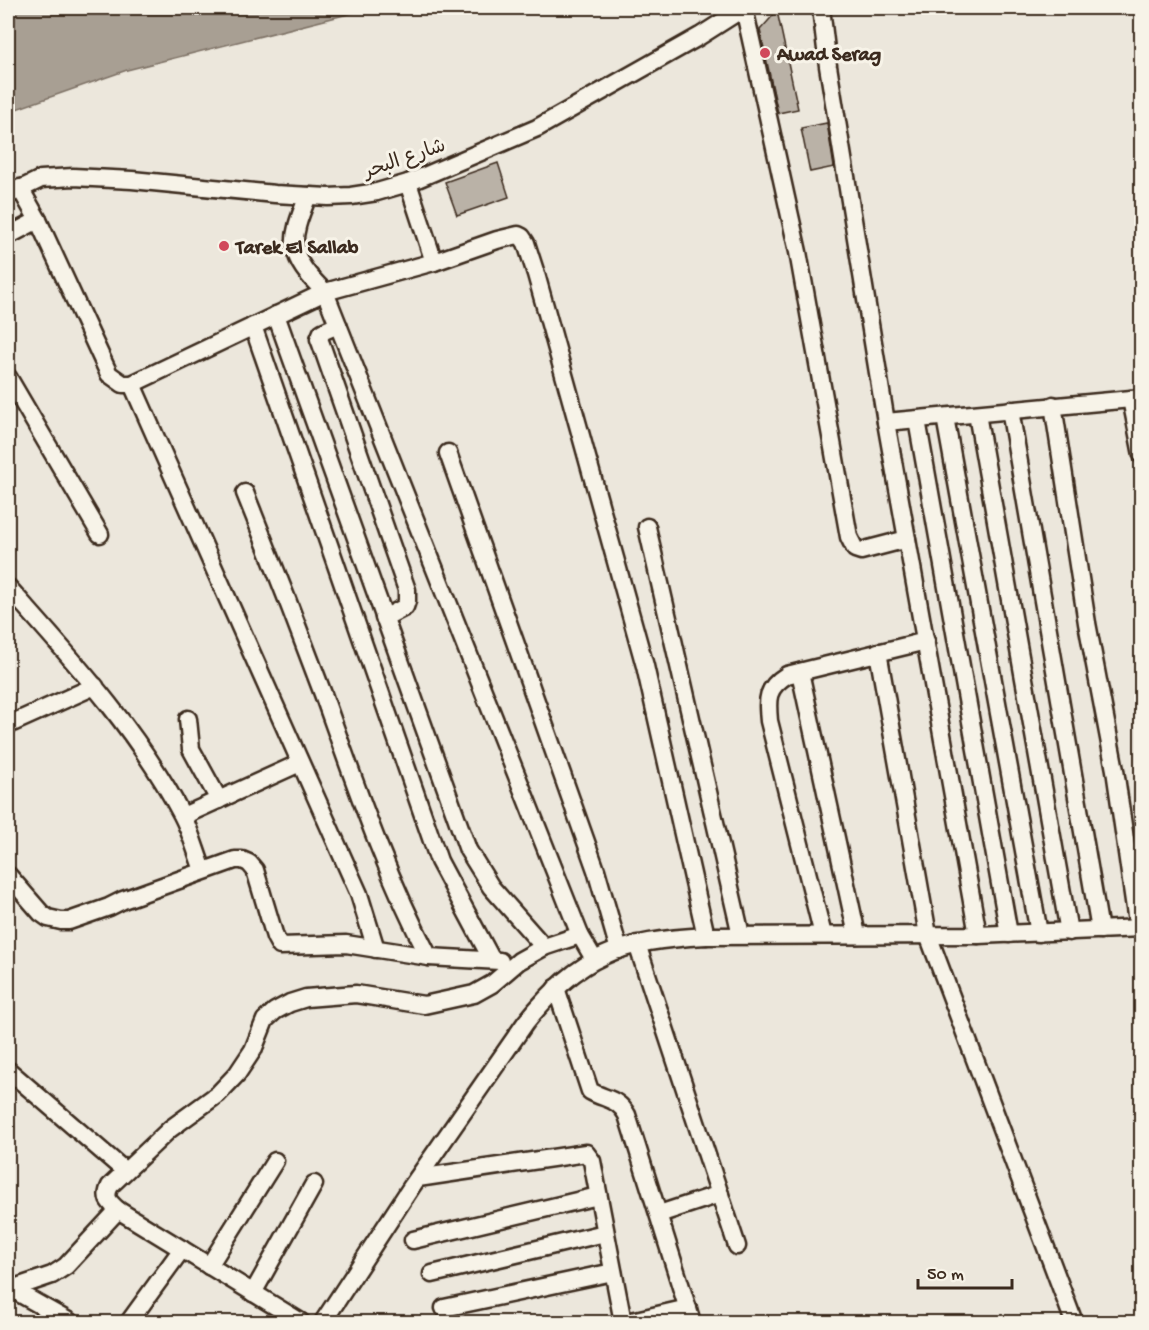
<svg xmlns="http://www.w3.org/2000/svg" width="1149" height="1330" font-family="'Gochi Hand','Playpen Sans Arabic',sans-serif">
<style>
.water{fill:#a89f93;stroke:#7c7064;stroke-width:1.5}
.building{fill:#bab2a7;stroke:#3b2a1e;stroke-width:1.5}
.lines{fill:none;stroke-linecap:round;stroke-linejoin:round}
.minor-casing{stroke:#3b2a1e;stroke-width:21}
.minor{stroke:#f7f3e8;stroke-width:16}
.poi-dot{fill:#d1495b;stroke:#f7f3e8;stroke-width:2}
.labels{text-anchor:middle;stroke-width:6;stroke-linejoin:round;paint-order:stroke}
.poi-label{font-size:20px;font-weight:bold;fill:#3b2a1e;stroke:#f7f3e8;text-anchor:start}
.street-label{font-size:20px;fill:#3b2a1e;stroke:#f7f3e8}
</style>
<rect width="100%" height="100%" fill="#ece7dc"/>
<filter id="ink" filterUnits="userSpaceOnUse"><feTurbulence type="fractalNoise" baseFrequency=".0167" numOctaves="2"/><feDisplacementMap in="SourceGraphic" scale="12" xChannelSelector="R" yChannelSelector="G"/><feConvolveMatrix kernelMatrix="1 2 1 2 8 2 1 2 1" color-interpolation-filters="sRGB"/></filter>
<g filter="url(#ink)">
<path class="water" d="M8,8H372L127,70L8,112Z"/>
<g class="building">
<path d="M777,11L798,109L778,113L760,30Z"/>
<path d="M827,123L834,167L810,172L801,128Z"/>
<path d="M498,163L509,197L457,215L445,182Z"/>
</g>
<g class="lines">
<defs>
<g id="minor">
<path d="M744,8L798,252L849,537L855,549L861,551L907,539"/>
<path d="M821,8L828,66L886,422L978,935"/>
<path d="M408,183L434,262"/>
<path d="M20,188L38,220L109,374L123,384H132L325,292L434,262L497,240L518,235L522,237L526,243L536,274L645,666L706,936"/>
<path d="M8,195L41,179L73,177L132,180L275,194L328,197L351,196L377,192L408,183L537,128L700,36L744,8"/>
<path d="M308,196C289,242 287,256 325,292L580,935"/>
<path d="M8,236L38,220"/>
<path d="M276,315L468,850L491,887L544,947"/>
<path d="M338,325L322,332L319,339L321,344L407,590V601L405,607L384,618"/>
<path d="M253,326L439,861L492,960"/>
<path d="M8,377L100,534"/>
<path d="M132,384L359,894L376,949"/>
<path d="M1131,399L1142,455"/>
<path d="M1053,405L1087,623L1115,770L1138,929"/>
<path d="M1010,410L1100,930"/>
<path d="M977,414L1069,932"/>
<path d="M945,417L1039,933"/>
<path d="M917,420L1009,934"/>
<path d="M886,422L1142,398"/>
<path d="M448,453L596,870L619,950"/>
<path d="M245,493C272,560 298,627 323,694C355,783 385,873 429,957"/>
<path d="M647,527L741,935"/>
<path d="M8,587C71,658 137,729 182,815C191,832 196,852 203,870"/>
<path d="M878,652L928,935L1074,1322"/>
<path d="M800,672L857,935"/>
<path d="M188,719L191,749L219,800"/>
<path d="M8,725L95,686"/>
<path d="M183,816L300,763"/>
<path d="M8,875L41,913L48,918L61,921H69L109,907L123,900L235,860H242L249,863L255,870L275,937L280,946L346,944L429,957L500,961"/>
<path d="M823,935L769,721C767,699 766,688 787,675L926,641"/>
<path d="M637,944L737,1246"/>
<path d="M556,988L590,1091C606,1100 618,1098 627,1115L692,1322"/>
<path d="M8,1070L125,1171"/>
<path d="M418,1178L586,1153L592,1161L623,1322"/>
<path d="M118,1210C109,1202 104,1198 110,1186L170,1129L218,1094L237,1074L253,1050L265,1020L275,1011L290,1003L306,998L356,994L424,1005L474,994L492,984L519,961L544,947L580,935L594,959"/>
<path d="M659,1214L720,1194"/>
<path d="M413,1240L598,1196"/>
<path d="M209,1266L275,1161"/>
<path d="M432,1274L605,1233"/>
<path d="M10,1288L70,1322"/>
<path d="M8,1290L52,1275L66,1266L118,1210L301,1322"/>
<path d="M253,1293L314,1184"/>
<path d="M444,1308L613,1272"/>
<path d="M129,1322L182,1249"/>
<path d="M323,1322L412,1186L526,1022C581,954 620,941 706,936L978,935L1142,928"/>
<path d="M627,1322L688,1308"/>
</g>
</defs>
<use href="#minor" class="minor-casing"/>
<use href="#minor" class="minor"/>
</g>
</g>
<g class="poi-dot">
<circle cx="765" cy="53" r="6"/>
<circle cx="224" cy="246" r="6"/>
</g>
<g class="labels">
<g class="poi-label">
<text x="777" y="60">Awad Serag</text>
<text x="236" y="253">Tarek El Sallab</text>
</g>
<g class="street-label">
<text transform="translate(404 157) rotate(-19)" y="7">شارع البحر</text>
</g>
</g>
<rect width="1149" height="1330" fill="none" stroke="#f7f3e8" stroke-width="30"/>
<rect x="15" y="15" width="1119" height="1300" fill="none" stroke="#3b2a1e" stroke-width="2" filter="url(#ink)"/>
<path d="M918 1279v9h94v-9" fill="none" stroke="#3b2a1e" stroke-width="3"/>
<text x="927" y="1279" font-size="18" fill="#3b2a1e" stroke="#f7f3e8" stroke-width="4.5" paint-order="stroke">50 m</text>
</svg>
